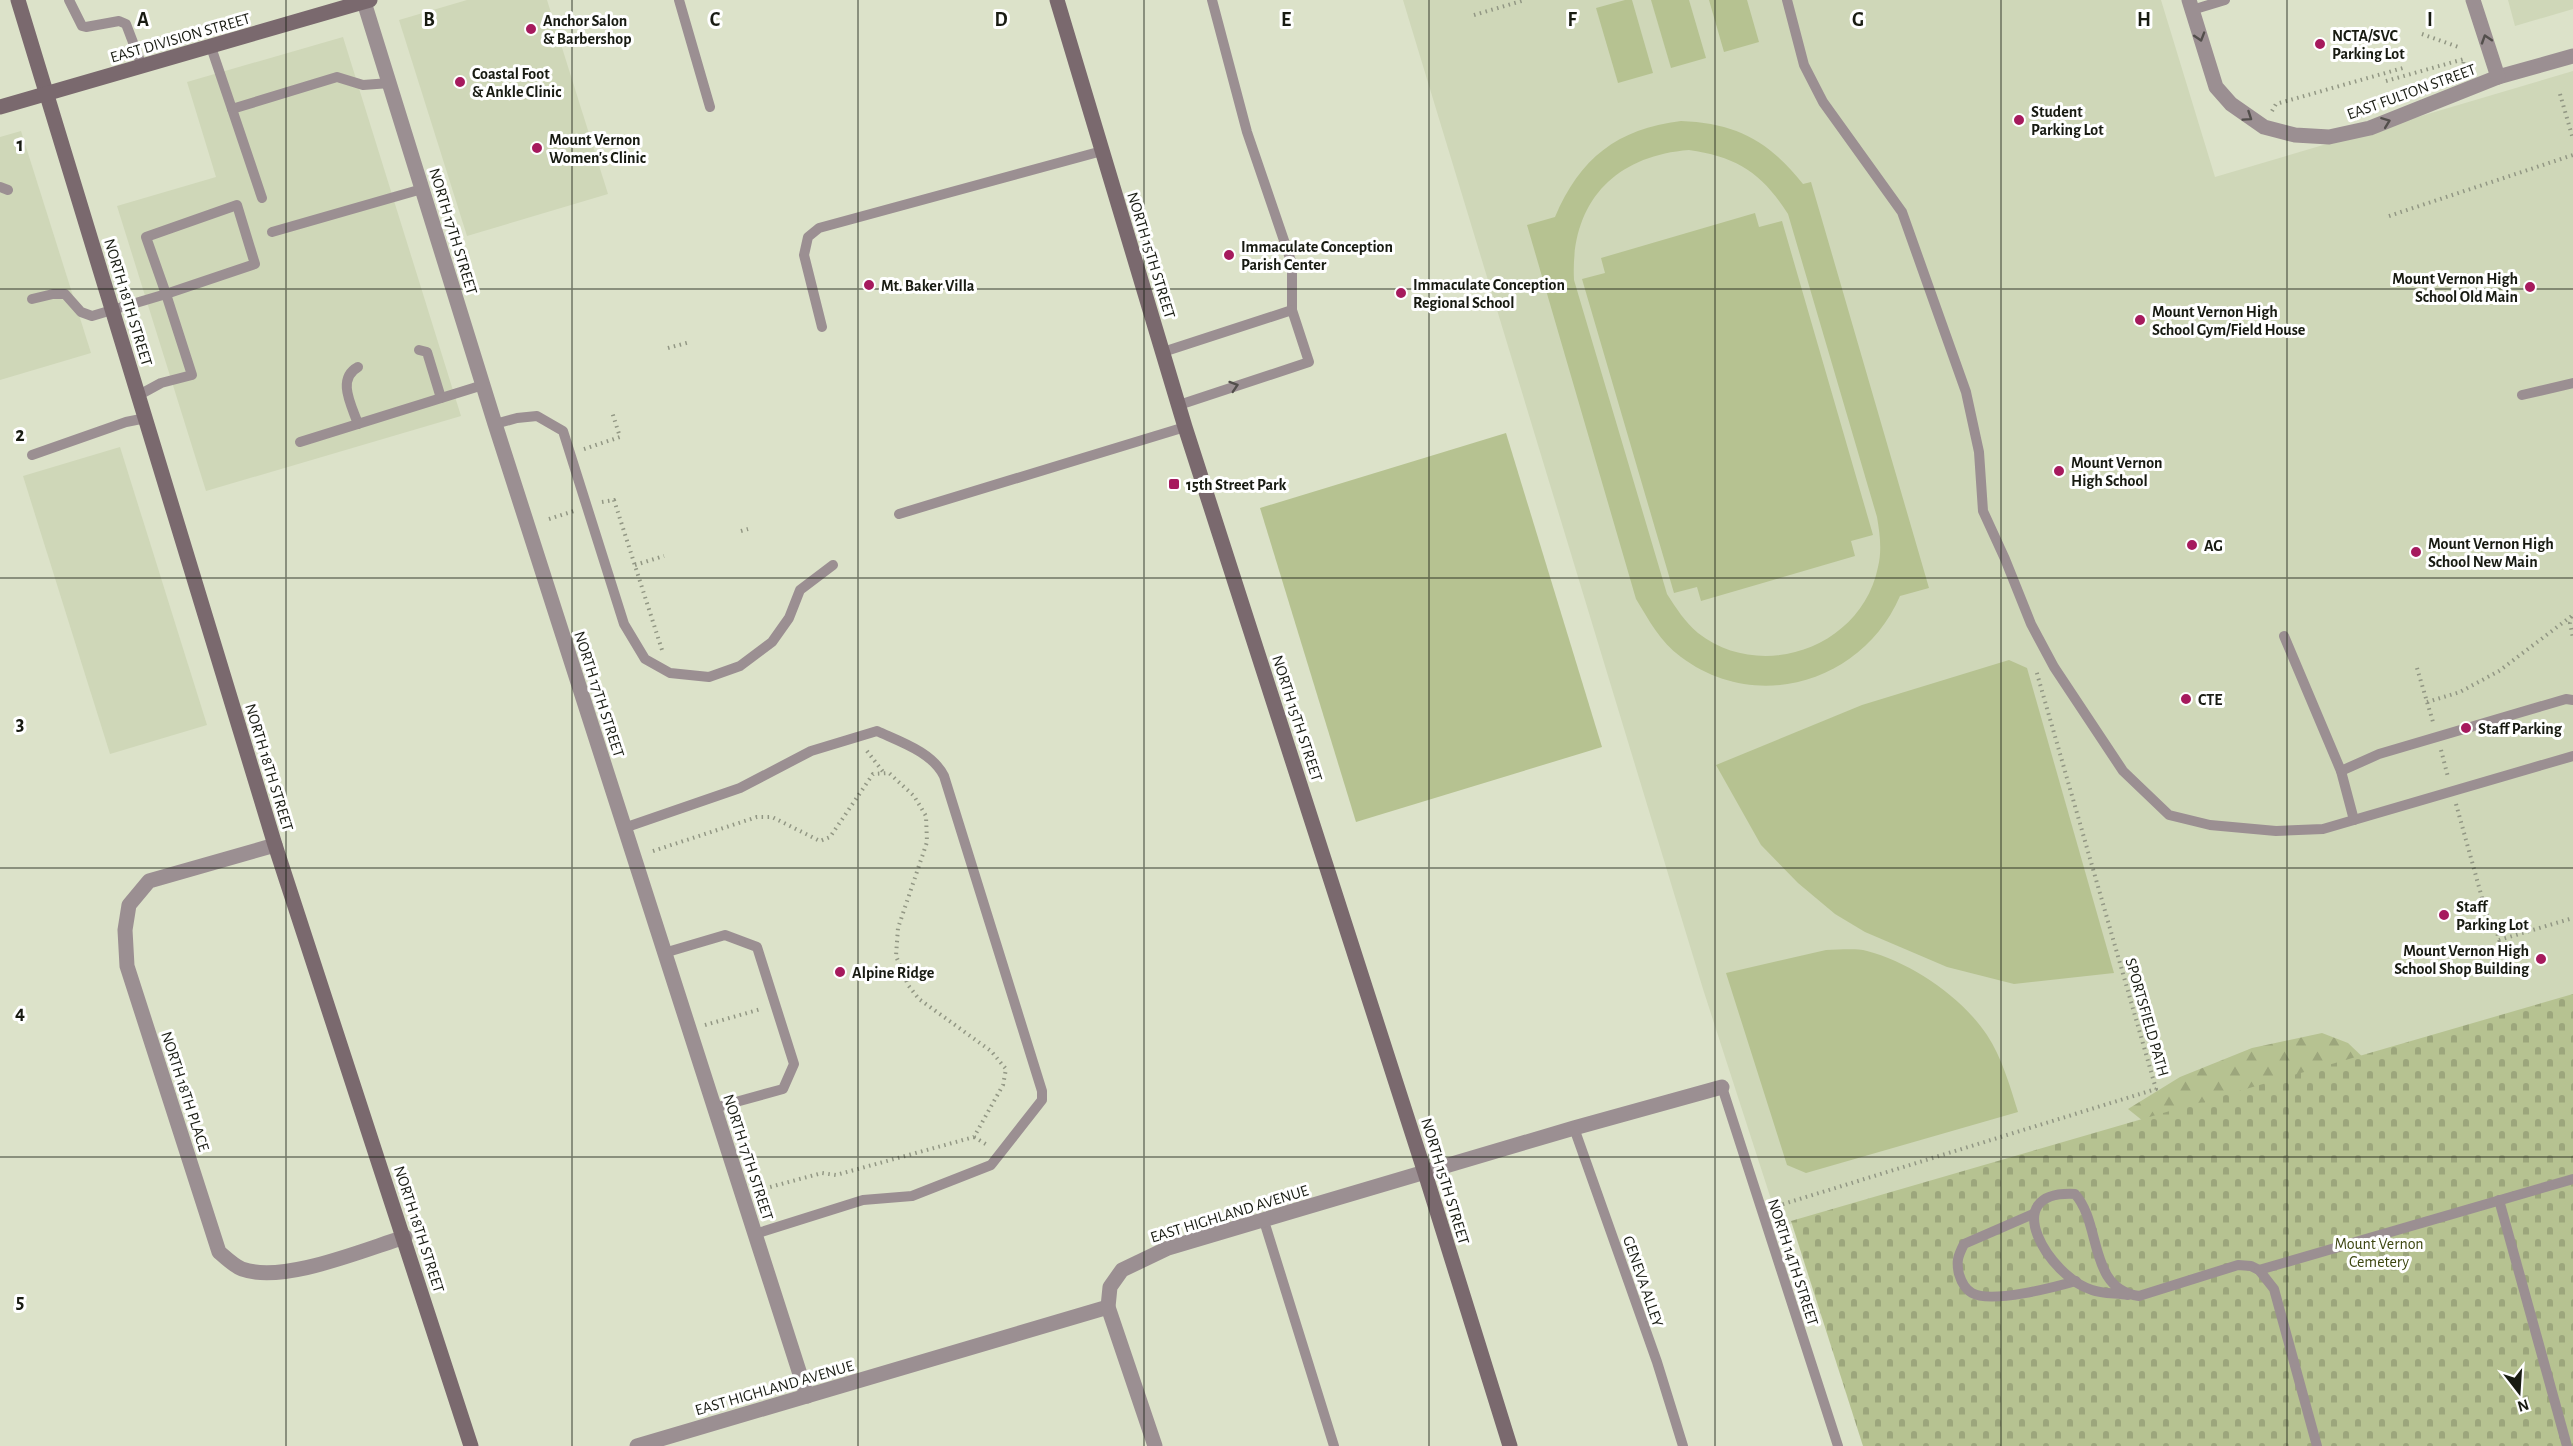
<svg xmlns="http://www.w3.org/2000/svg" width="2573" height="1446" font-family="'Alegreya Sans',sans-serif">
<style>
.built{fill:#cfd7b8}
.forest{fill:url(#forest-firs)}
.cemetery{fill:url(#cemetery-stones)}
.garden{fill:#b6c291;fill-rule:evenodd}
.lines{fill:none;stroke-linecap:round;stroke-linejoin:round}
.path{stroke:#929784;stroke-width:4;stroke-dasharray:1.5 4.5;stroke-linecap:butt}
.lane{stroke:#9b8f92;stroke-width:10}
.street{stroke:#9b8f92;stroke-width:15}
.secondary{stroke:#7a696e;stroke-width:15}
.oneway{stroke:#534f4c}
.grid{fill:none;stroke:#181b12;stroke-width:1.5;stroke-opacity:0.55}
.poi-dot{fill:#a61a5d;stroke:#fff;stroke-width:2}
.labels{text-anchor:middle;stroke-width:6;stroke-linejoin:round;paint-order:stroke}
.poi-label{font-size:16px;font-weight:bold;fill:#181b12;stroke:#fff;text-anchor:start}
.street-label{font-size:16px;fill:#181b12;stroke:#fff}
.park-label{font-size:16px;fill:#3c450f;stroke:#fff}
.grid-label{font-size:20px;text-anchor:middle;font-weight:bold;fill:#181b12;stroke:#fff;stroke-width:6;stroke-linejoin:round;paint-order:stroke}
</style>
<defs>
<pattern id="forest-firs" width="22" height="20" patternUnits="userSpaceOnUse" patternTransform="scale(1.5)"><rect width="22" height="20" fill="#b6c291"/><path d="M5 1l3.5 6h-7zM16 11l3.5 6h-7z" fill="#9ca67c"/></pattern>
<pattern id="cemetery-stones" width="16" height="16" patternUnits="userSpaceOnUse" patternTransform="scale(1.5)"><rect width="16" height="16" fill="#b6c291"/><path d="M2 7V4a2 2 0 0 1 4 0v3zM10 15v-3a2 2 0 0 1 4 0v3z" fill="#9ca67c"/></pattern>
</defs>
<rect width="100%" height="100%" fill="#dce2c9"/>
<g class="built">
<path d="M467,0H547L608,194L467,236L399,20Z"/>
<path d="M1403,0H2161L2215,177L2573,71V996L1780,1227L1703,989Z"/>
<path d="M2508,0H2573V9L2515,26Z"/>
<path d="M343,37L461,416L206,491L117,206L216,177L187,82Z"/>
<path d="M21,131L91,353L0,380V137Z"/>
<path d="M120,447L207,725L110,754L23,476Z"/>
</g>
<path class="forest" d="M2322,1033L2348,1043L2368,1062L2153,1129L2128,1109L2180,1077L2252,1048Z"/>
<path class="cemetery" d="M2573,994V1446H1863L1791,1221Z"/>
<g class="garden">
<path d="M1625,0H1632L1653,73L1618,83L1596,8Z"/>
<path d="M1651,0H1689L1706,58L1671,68Z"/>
<path d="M1709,0H1747L1759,42L1724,52Z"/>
<path d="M1681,121C1736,123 1769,141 1803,184L1811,182L1929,588L1900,596C1863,682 1757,714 1681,657C1660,642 1649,620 1636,599L1527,225L1555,217C1580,158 1617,129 1681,121ZM1689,150C1737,157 1762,173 1788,214L1877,517C1880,534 1882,551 1878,567C1862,647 1762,683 1698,633C1685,622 1676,608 1667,594L1574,280C1570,204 1613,156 1689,150Z"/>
<path d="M1755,213L1759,227L1782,221L1873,535L1851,541L1855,556L1701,601L1697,587L1674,593L1582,279L1605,273L1601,258Z"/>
<path d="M1506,433L1602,747L1356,822L1260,508Z"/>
<path d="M2009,660L2027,668L2114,973L2014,984L1947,967L1865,932L1835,914L1798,883L1761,845L1716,765L1862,705Z"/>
<path d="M1826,950C1839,950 1855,948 1867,951C1910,962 1962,997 1987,1035C2002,1058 2010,1086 2018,1112L1806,1173L1787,1165L1726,973Z"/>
</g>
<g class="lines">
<g class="path">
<path d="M1474,15L1525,0"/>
<path d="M2422,34L2461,48"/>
<path d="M2386,81L2464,59L2462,73"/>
<path d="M2560,94L2573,139"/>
<path d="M2272,111L2276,104L2403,68"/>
<path d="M2389,216L2573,155"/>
<path d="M668,348L690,342"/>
<path d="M584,449L620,437L612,412"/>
<path d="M602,502L614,500L662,650"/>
<path d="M549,519L574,511"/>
<path d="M741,531L748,529"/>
<path d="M635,565L664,556"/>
<path d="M2573,617L2570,623L2573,638"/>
<path d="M2417,668L2433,722"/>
<path d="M2427,702L2460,692L2499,671L2573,615"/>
<path d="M2441,750L2448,777"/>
<path d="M867,751L884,773"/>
<path d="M2456,804L2489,923L2496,929L2499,940L2573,918"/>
<path d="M653,851L757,817H772L820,841L830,837L873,774L889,773L914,796L926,816L927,842L898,928L896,956L908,985L919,999L991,1051L1006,1069L1003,1085L974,1137L836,1175L822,1173L759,1190"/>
<path d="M705,1025L761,1009"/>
<path d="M974,1137L989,1146"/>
<path d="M1777,1206L2156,1089L2036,670"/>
</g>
<g class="lane">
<path d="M69,0L82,26L86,27L119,21L126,24L142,66"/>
<path d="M679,0L710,107"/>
<path d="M1212,0L1247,132L1292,264V310"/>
<path d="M1787,0L1804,65L1823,102L1902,212L1966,392L1979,452L1983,511L2005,559L2031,624L2054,667L2123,771L2169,815L2210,825L2276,831L2323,829L2573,756"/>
<path d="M2192,10L2225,0"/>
<path d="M211,47L232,109L337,77L363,85L390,83"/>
<path d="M232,109L262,198"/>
<path d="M0,187L8,190"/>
<path d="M237,205L255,264L166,294L146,237Z"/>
<path d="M272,232L422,189"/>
<path d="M32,299L53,294H65L81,312L92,316L166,294L192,375L161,383L139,395"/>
<path d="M822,327L804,255L808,237L819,228L1102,151"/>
<path d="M419,350L427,352L441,398"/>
<path d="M1163,352L1292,310L1309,362L1179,405"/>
<path d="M2522,395L2573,383"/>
<path d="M358,424C352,406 336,379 358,367"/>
<path d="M495,424L517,418L537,416L563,431L624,624L645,659L670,673L709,677L740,666L772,642L789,618L800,590L833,565"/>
<path d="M300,442L483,385"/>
<path d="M32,455L126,422L146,418"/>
<path d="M899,514L1185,427"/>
<path d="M2284,636L2341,771L2354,820"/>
<path d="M2341,771L2379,754L2566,699L2573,700"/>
<path d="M624,828L740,788L811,751L877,731C901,742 932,752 944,776L1042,1091V1100L991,1165L912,1196L863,1200L755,1234"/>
<path d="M664,953L725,935L757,947L794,1064L783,1089L714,1108"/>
<path d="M1722,1087L1838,1446"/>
<path d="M1574,1128L1657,1362L1683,1446"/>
<path d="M2499,1200L2567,1446"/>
<path d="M2033,1214L1964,1244C1958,1256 1956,1261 1959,1274C1961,1281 1965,1289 1972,1293C1991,1304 2055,1287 2076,1281"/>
<path d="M1264,1221L1334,1446"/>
<path d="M2128,1295C2117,1293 2103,1294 2092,1290C2050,1277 1995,1190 2075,1194C2102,1224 2088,1289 2139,1296L2238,1265L2251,1266L2259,1270"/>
<path d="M2317,1446L2274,1289L2259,1270L2573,1179"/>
</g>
<g class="street">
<path d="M2189,0L2216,87L2231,104L2264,127L2295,135L2329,137L2370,128L2498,77L2573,56"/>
<path d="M2473,0L2498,77"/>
<path d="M364,2L495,424L807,1396"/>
<path d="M275,845L149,881L129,905L125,930L127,966L219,1252C226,1258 234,1266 242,1269C283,1284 363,1250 405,1237"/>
<path d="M637,1446L1108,1307"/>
<path d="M1155,1446L1108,1307L1110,1287L1122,1270L1168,1248L1574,1128L1722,1087"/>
</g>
<g class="secondary">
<path d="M18,0L275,845L471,1446"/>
<path d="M1057,0L1185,427L1425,1173L1510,1446"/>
<path d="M0,107L370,0"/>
</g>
</g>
<defs><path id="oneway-chevron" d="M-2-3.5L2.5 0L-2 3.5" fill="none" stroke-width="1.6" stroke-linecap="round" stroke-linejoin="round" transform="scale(1.5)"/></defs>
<g class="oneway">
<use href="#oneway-chevron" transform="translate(2200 37) rotate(73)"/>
<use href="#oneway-chevron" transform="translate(2486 39) rotate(-108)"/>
<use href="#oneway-chevron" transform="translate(2248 117) rotate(34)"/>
<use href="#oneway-chevron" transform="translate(2386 122) rotate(-21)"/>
<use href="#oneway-chevron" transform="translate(1234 386) rotate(-18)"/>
</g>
<path class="grid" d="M286,0V1446M572,0V1446M858,0V1446M1144,0V1446M1429,0V1446M1715,0V1446M2001,0V1446M2287,0V1446M0,289H2573M0,578H2573M0,868H2573M0,1157H2573"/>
<g class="poi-dot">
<circle cx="531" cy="29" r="6"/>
<circle cx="2320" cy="44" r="6"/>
<circle cx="460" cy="82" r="6"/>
<circle cx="2019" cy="120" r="6"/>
<circle cx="537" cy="148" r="6"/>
<circle cx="1229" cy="255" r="6"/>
<circle cx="869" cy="285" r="6"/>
<circle cx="2530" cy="287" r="6"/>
<circle cx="1401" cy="293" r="6"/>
<circle cx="2140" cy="320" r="6"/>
<circle cx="2059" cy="471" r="6"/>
<rect x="1168" y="478" width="12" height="12" rx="3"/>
<circle cx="2192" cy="545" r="6"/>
<circle cx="2416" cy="552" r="6"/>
<circle cx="2186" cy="699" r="6"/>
<circle cx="2466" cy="728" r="6"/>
<circle cx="2444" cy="915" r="6"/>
<circle cx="2541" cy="959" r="6"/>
<circle cx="840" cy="972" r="6"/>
</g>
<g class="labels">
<g class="poi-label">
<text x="543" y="26">Anchor Salon<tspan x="543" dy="18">&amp; Barbershop</tspan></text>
<text x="2332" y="41">NCTA/SVC<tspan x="2332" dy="18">Parking Lot</tspan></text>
<text x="472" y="79">Coastal Foot<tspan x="472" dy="18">&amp; Ankle Clinic</tspan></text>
<text x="2031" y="117">Student<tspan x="2031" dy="18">Parking Lot</tspan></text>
<text x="549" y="145">Mount Vernon<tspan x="549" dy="18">Women's Clinic</tspan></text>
<text x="1241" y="252">Immaculate Conception<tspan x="1241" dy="18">Parish Center</tspan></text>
<text x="2518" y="284" text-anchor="end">Mount Vernon High<tspan x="2518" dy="18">School Old Main</tspan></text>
<text x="1413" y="290">Immaculate Conception<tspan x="1413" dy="18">Regional School</tspan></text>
<text x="881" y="291">Mt. Baker Villa</text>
<text x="2152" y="317">Mount Vernon High<tspan x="2152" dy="18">School Gym/Field House</tspan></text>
<text x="2071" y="468">Mount Vernon<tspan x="2071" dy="18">High School</tspan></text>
<text x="1186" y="490">15th Street Park</text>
<text x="2428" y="549">Mount Vernon High<tspan x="2428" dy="18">School New Main</tspan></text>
<text x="2204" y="551">AG</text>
<text x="2198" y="705">CTE</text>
<text x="2478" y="734">Staff Parking</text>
<text x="2456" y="912">Staff<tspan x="2456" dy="18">Parking Lot</tspan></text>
<text x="2529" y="956" text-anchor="end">Mount Vernon High<tspan x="2529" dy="18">School Shop Building</tspan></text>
<text x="852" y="978">Alpine Ridge</text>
</g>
<g class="street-label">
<text transform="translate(180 37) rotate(-16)" y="6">EAST DIVISION STREET</text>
<text transform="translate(2411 91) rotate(-20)" y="6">EAST FULTON STREET</text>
<text transform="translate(454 231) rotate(73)" y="6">NORTH 17TH STREET</text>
<text transform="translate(1152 255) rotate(73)" y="6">NORTH 15TH STREET</text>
<text transform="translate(129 302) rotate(73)" y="6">NORTH 18TH STREET</text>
<text transform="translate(600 694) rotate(72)" y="6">NORTH 17TH STREET</text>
<text transform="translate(1298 718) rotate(72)" y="6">NORTH 15TH STREET</text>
<text transform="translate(270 767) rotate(73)" y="6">NORTH 18TH STREET</text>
<text transform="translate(2148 1017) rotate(74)" y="6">SPORTSFIELD PATH</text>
<text transform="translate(186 1091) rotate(72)" y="6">NORTH 18TH PLACE</text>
<text transform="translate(749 1157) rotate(72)" y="6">NORTH 17TH STREET</text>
<text transform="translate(1446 1181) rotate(73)" y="6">NORTH 15TH STREET</text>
<text transform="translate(1229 1213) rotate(-17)" y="6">EAST HIGHLAND AVENUE</text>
<text transform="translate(420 1229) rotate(72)" y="6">NORTH 18TH STREET</text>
<text transform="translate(1794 1262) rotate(72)" y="6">NORTH 14TH STREET</text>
<text transform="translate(1644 1281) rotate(71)" y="6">GENEVA ALLEY</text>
<text transform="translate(774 1387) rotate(-16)" y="6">EAST HIGHLAND AVENUE</text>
</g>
<g class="park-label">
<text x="2379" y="1249">Mount Vernon<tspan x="2379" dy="18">Cemetery</tspan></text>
</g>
</g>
<g class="grid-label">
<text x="143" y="26">A</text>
<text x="429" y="26">B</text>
<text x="715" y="26">C</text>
<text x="1001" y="26">D</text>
<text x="1286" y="26">E</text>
<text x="1572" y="26">F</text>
<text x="1858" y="26">G</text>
<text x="2144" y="26">H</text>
<text x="2430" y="26">I</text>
<text x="20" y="151">1</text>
<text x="20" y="441">2</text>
<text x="20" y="730">3</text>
<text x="20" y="1019">4</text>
<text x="20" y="1308">5</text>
</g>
<g transform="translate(2519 1392) rotate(163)" stroke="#ffffff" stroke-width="4.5" paint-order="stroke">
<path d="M0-4.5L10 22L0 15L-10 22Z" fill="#181b12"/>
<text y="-9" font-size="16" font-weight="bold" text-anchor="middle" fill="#181b12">N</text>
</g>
</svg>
